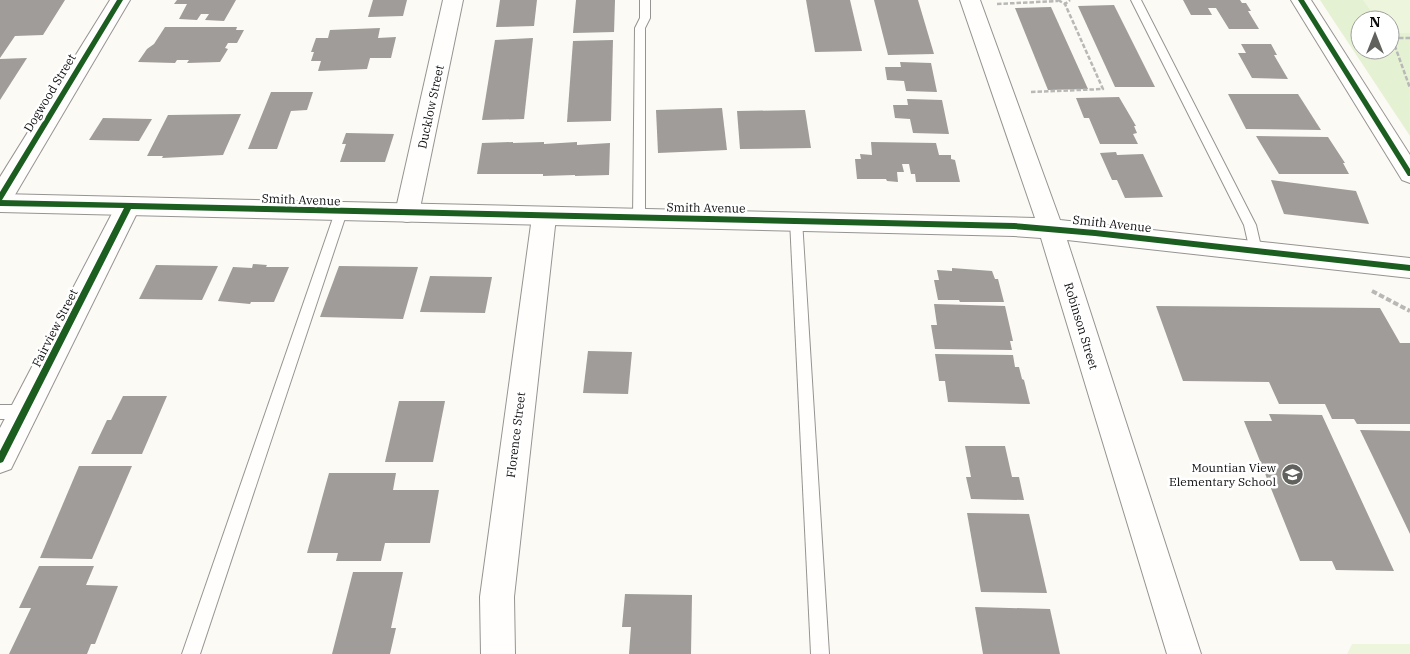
<svg xmlns="http://www.w3.org/2000/svg" width="1410" height="654" font-family="'IBM Plex Serif',serif">
<style>
.green{fill:#e5f1d3;fill-rule:evenodd}
.pitch{fill:#eef5dd}
.building{fill:#9f9c99}
.lines{fill:none;stroke-linecap:round;stroke-linejoin:round}
.service-casing{stroke:#959492;stroke-width:2}
.minor-casing{stroke:#959492;stroke-width:2}
.tertiary-casing{stroke:#959492;stroke-width:2}
.path-far1{stroke:#b8b8b7;stroke-width:2.5;stroke-dasharray:4.5 2;stroke-linecap:butt}
.path{stroke:#b8b8b7;stroke-width:4;stroke-dasharray:5.5 2.5;stroke-linecap:butt}
.service{fill:#fffefd;fill-rule:evenodd}
.minor{fill:#fffefd;fill-rule:evenodd}
.tertiary{fill:#fffefd;fill-rule:evenodd}
.cycleway-casing{stroke:#fff;stroke-width:3}
.cycleway{fill:#1b5e20;fill-rule:evenodd}
.labels{text-anchor:middle;stroke-width:5;stroke-linejoin:round;paint-order:stroke}
.street-label{font-size:12px;fill:#0e0e0e;stroke:#fff}
.poi-label{font-size:12px;fill:#0e0e0e;stroke:#fff;text-anchor:end}
</style>
<rect width="100%" height="100%" fill="#fcfaf4"/>
<path class="green" d="M1320,0H1410V136ZM1360,20H1390V50H1360Z"/>
<g class="pitch">
<path d="M1363,0H1410V33H1390V20H1377Z"/>
<path d="M1352,644H1410V654H1347Z"/>
</g>
<g class="building">
<path d="M0,0H65L43,35L15,36L0,58Z"/>
<path d="M177,0H236L224,21L205,20L209,14H201L197,20L179,19L187,4H174Z"/>
<path d="M373,0H407L403,16L368,17Z"/>
<path d="M500,0H537L534,26L496,27Z"/>
<path d="M576,0H615L614,32L573,33Z"/>
<path d="M806,0H850L862,51L815,52Z"/>
<path d="M874,0H918L934,54L888,55Z"/>
<path d="M1183,0H1240L1242,3H1246L1251,11H1248L1259,29H1229L1216,8H1208L1212,15H1191Z"/>
<path d="M1114,5L1155,87H1115L1078,6Z"/>
<path d="M1051,7L1088,89L1048,90L1015,8Z"/>
<path d="M165,27H237L236,30H244L237,43H228L225,48L228,49L220,62L187,63L189,60H177L175,63L138,62L147,49L154,44Z"/>
<path d="M380,28L378,38L396,37L391,58H370L367,69L318,71L321,61H311L314,52H311L316,38H328L330,30Z"/>
<path d="M533,38L524,119L482,120L495,40Z"/>
<path d="M613,40L611,121L567,122L573,41Z"/>
<path d="M1241,44H1271L1277,55H1274L1288,79L1252,78L1238,53H1246Z"/>
<path d="M27,58L0,100V59Z"/>
<path d="M900,62L931,63L937,92L906,91L904,81L887,80L885,67H901Z"/>
<path d="M271,92H313L307,110L291,111L277,149H248Z"/>
<path d="M1228,94H1298L1321,130L1246,129Z"/>
<path d="M1119,97L1136,126H1134L1137,133L1133,134L1138,144H1100L1089,118H1084L1076,98Z"/>
<path d="M907,99L942,100L949,134L913,133L910,119L895,118L893,105H908Z"/>
<path d="M722,108L727,150L658,153L656,110Z"/>
<path d="M805,110L811,148L740,149L737,111Z"/>
<path d="M241,114L223,155L162,158L163,156H147L168,115Z"/>
<path d="M103,118L152,119L139,141L89,140Z"/>
<path d="M346,133L394,134L385,162H340L346,144H342Z"/>
<path d="M1256,136L1328,137L1345,163H1343L1349,174H1279Z"/>
<path d="M513,142V143L544,142V144L577,142V145L610,143L609,175L575,176V175L543,176V174H477L482,143Z"/>
<path d="M871,142L936,143L939,155H951V159L955,160L960,182H916L915,174H911L909,164H902L904,172H897L898,182L887,181L886,179H857L855,159H861L860,154L872,155Z"/>
<path d="M1116,152L1117,155L1143,154L1163,197L1125,198L1117,180H1112L1100,153Z"/>
<path d="M1271,180L1356,191L1369,224L1284,214Z"/>
<path d="M253,264L267,265L266,267H289L274,302H251L250,304L218,301L233,267L252,268Z"/>
<path d="M156,265L218,266L202,300L139,299Z"/>
<path d="M339,266L418,267L403,319L320,317Z"/>
<path d="M952,268L992,271L995,279H998L1004,302H960L959,300H938L934,280H939L937,270L952,271Z"/>
<path d="M430,276L492,277L485,313L420,312Z"/>
<path d="M934,304L1005,306L1013,341H1010L1012,350L935,349L931,325H937Z"/>
<path d="M1156,306L1380,308L1400,343H1410V424H1357L1354,419H1332L1325,404H1279L1269,382L1183,381Z"/>
<path d="M588,351L632,352L628,394L583,393Z"/>
<path d="M935,354L1013,355L1015,367H1019L1022,379L1024,380L1030,404L948,402L945,381H939Z"/>
<path d="M123,396H167L142,454H91L107,420H111Z"/>
<path d="M399,401H445L433,462H385Z"/>
<path d="M1269,414L1322,415L1394,571L1336,570L1332,561H1300L1244,421H1272Z"/>
<path d="M1360,430L1410,431V534Z"/>
<path d="M965,446H1005L1012,477H1019L1024,500L971,499L966,477H971Z"/>
<path d="M79,466H132L92,559L40,558Z"/>
<path d="M329,473H396L393,490H439L430,543H385L381,561H336L338,553H307Z"/>
<path d="M967,513L1029,514L1047,593L981,592Z"/>
<path d="M39,566H94L86,585L118,586L95,644H91L87,654H9L31,608H19Z"/>
<path d="M353,572H403L391,628H396L390,654H332Z"/>
<path d="M625,594L692,595L691,654H629L631,627H622Z"/>
<path d="M975,607L1050,609L1060,654H983Z"/>
</g>
<g class="lines">
<defs>
<g id="service">
<path d="M640,0H650V18L645,28V218L643,221H635L633,218L635,28L640,18Z"/>
<path d="M1131,0H1141L1256,225L1262,251L1261,255H1251L1250,251L1244,225Z"/>
<path d="M341,207L345,209L347,212L200,654H182L335,212L337,209Z"/>
<path d="M796,215L800,217L802,220L829,654H811L790,220L792,217Z"/>
<path d="M0,405H25L30,407L32,412L30,417L25,419H0Z"/>
</g>
<g id="minor">
<path d="M110,0H130L9,205L0,207V177Z"/>
<path d="M443,0H463L419,213L416,220L407,222L398,220L395,213Z"/>
<path d="M1291,0H1311L1410,155V183L1402,180Z"/>
<path d="M128,198L137,200L140,207L11,469L0,473V428L119,200Z"/>
<path d="M544,207L553,210L556,217L514,597L515,654H481L480,597L532,217L535,210Z"/>
</g>
<path id="tertiary" d="M960,0H980L1060,220L1410,258V278L1067,240L1201,654H1167L1041,238L1014,236L0,212V194L1035,218Z"/>
</defs>
<use href="#service" class="service-casing"/>
<use href="#minor" class="minor-casing"/>
<use href="#tertiary" class="tertiary-casing"/>
<g class="path-far1">
<path d="M1058,0L1065,4L1070,0"/>
<path d="M997,4L1058,1"/>
<path d="M1410,38H1392L1410,88"/>
<path d="M1031,92L1103,89L1065,4"/>
</g>
<path class="path" d="M1372,291L1410,311"/>
<use href="#service" class="service"/>
<use href="#minor" class="minor"/>
<use href="#tertiary" class="tertiary"/>
<defs>
<g id="cycleway">
<path d="M117,0H123L2,200H0L1014,223L1095,230L1410,265V271L1095,236L1014,229L131,209L3,462L0,463V451L124,208L0,206V192Z"/>
<path d="M1298,0H1304L1410,169V176H1408Z"/>
</g>
</defs>
<use href="#cycleway" class="cycleway-casing"/>
<use href="#cycleway" class="cycleway"/>
</g>
<defs>
<symbol id="school-disc" viewBox="-11 -11 22 22"><circle r="9.5" fill="#61615e" stroke="#fff"/><path d="M0-5L7-2L0 1L-7-2ZM-4 1L0 2.5L4 1V4Q0 6-4 4Z" fill="#fff"/></symbol>
</defs>
<g fill-rule="evenodd">
<use href="#school-disc" x="1280" y="462" width="25" height="25"/>
</g>
<g class="labels">
<g class="street-label">
<text transform="translate(50 93) rotate(-59)" y="4">Dogwood Street</text>
<text transform="translate(431 107) rotate(-78)" y="4">Ducklow Street</text>
<text transform="translate(301 200) rotate(2)" y="4">Smith Avenue</text>
<text transform="translate(706 208) rotate(1)" y="4">Smith Avenue</text>
<text transform="translate(1112 224) rotate(6)" y="4">Smith Avenue</text>
<text transform="translate(1081 326) rotate(73)" y="4">Robinson Street</text>
<text transform="translate(55 328) rotate(-63)" y="4">Fairview Street</text>
<text transform="translate(516 435) rotate(-83)" y="4">Florence Street</text>
</g>
<g class="poi-label">
<text x="1276" y="472">Mountian View<tspan x="1276" dy="14">Elementary School</tspan></text>
</g>
</g>
<g transform="translate(1375 35)"><circle r="24" fill="#ffffff" stroke="#9f9f9f"/>
<path d="M0-4L9 19L0 12L-9 19Z" fill="#61615e"/>
<text y="-8" font-size="14" font-weight="bold" text-anchor="middle" fill="#0e0e0e">N</text>
</g>
</svg>
